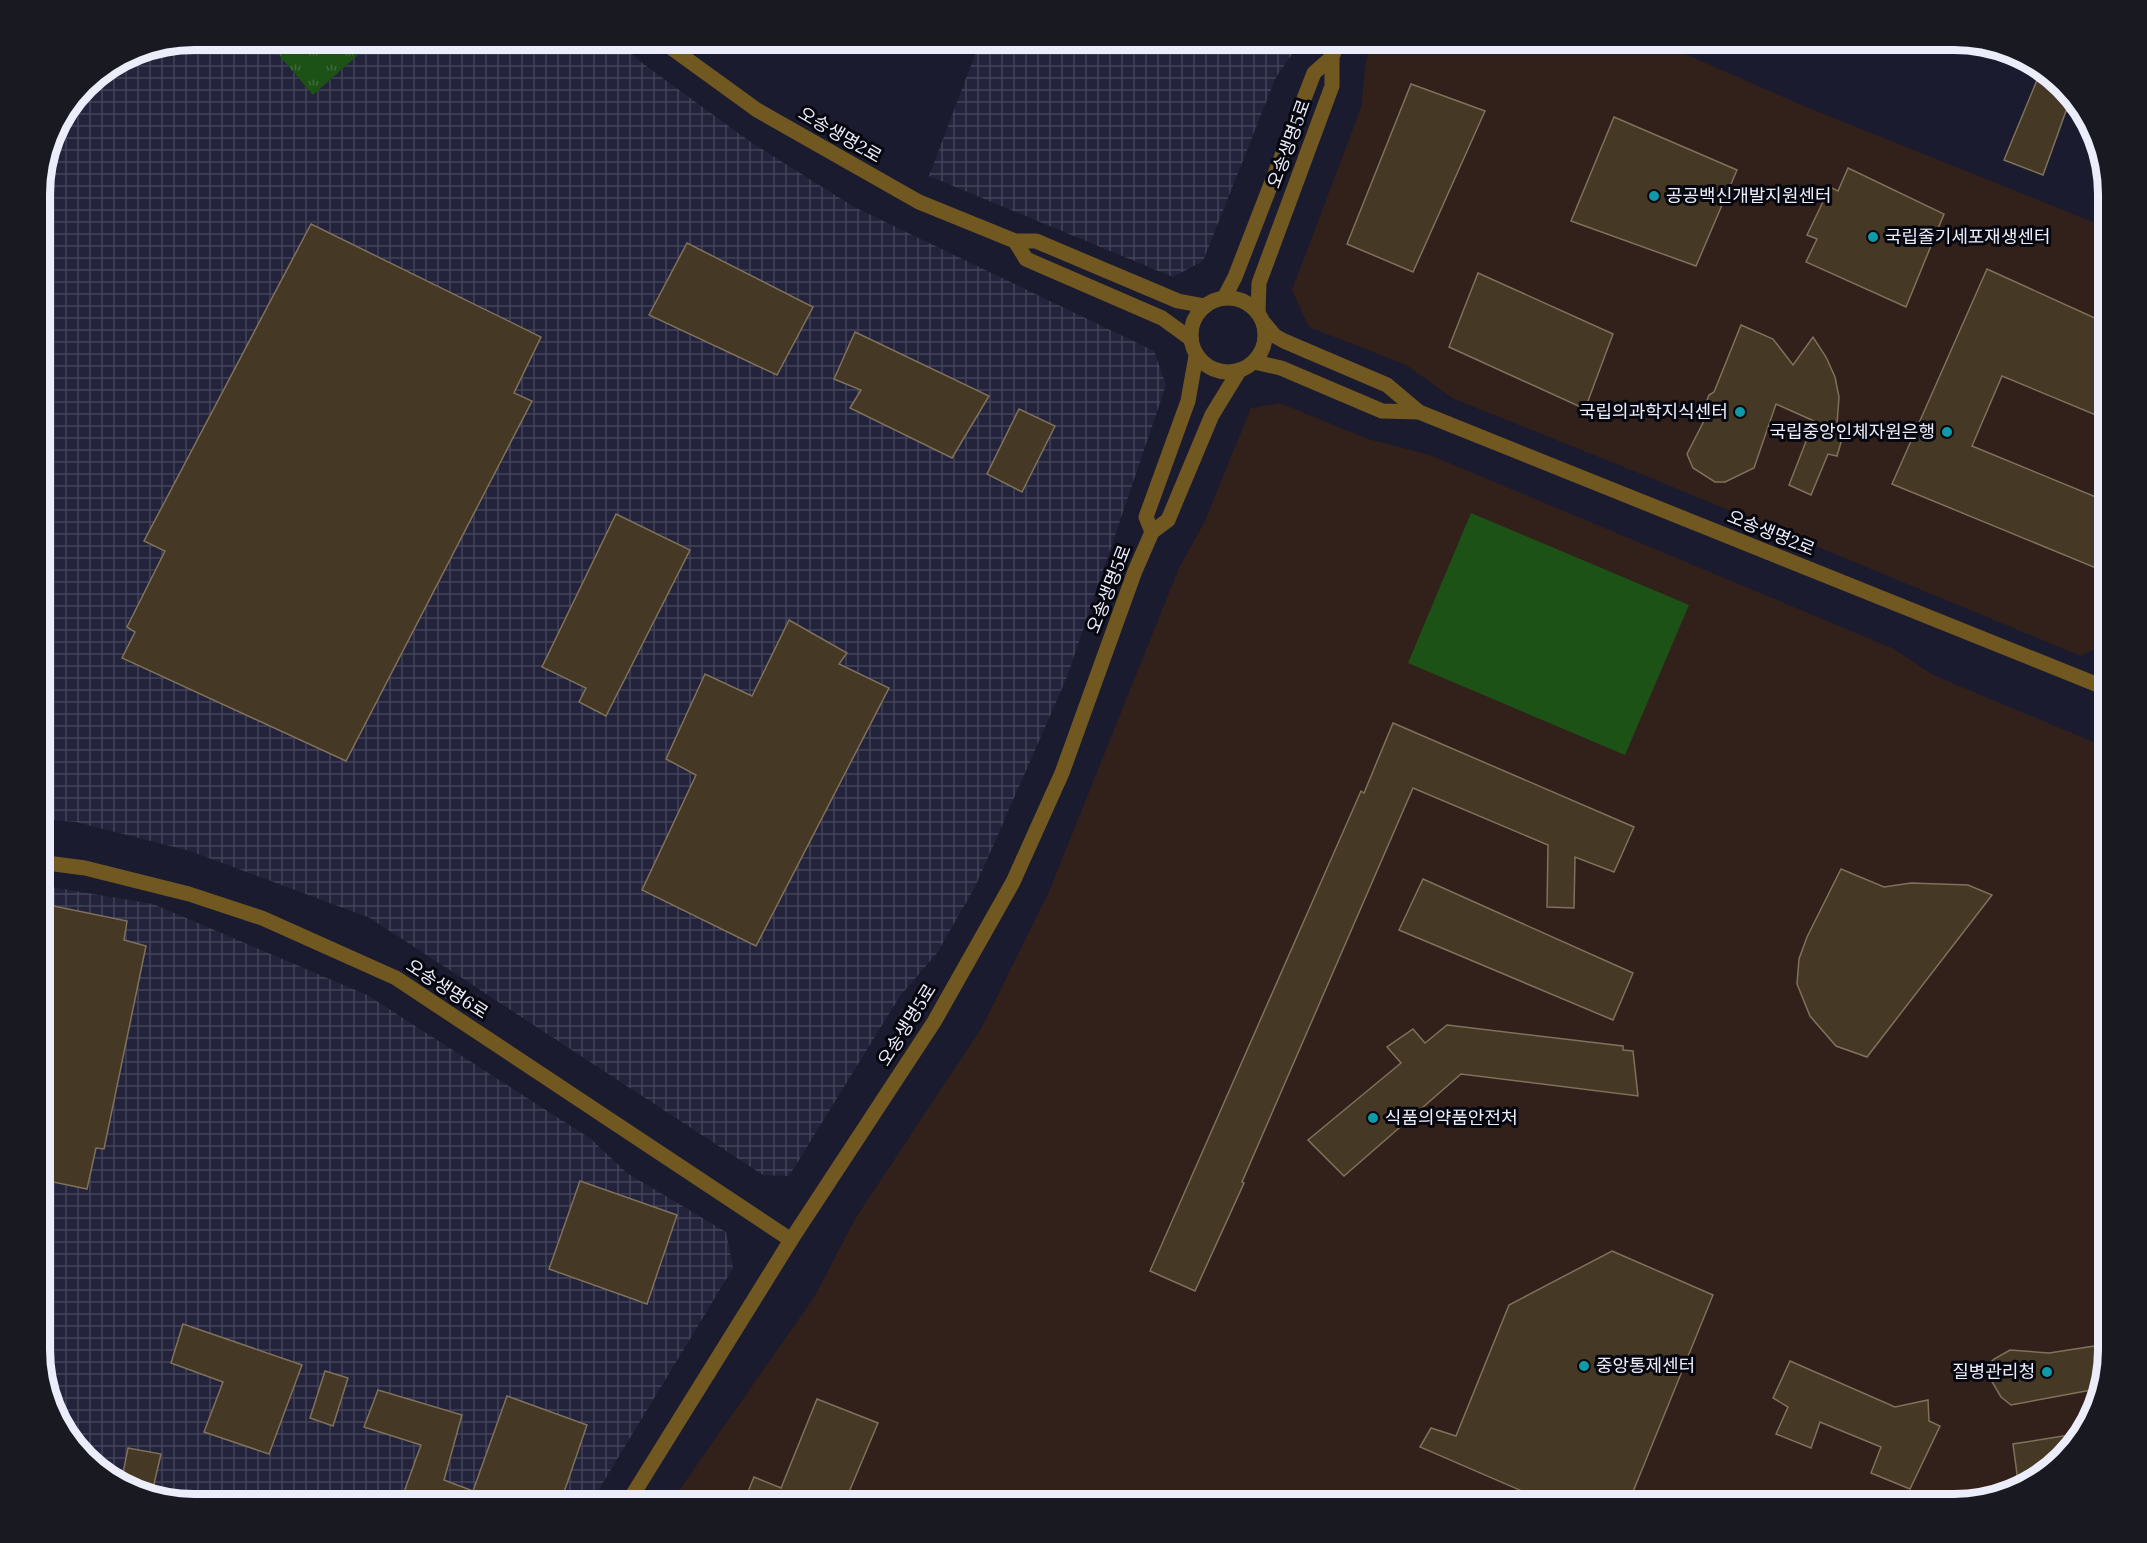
<svg xmlns="http://www.w3.org/2000/svg" width="2147" height="1543" font-family="Lora,'Noto Sans KR',serif">
<style>
.commercial{fill:#32201a}
.industrial{fill:url(#industrial-grid)}
.grass{fill:url(#grass-tufts)}
.forest{fill:url(#forest-crowns)}
.pitch{fill:#1d5217}
.building{fill:#453824;stroke:#7f715b;stroke-width:1.5}
.lines{fill:none;stroke-linecap:round;stroke-linejoin:round}
.minor{stroke:#715821;stroke-width:15}
.tertiary{stroke:#715821;stroke-width:15}
.culture-dot{fill:#0f9aa8;stroke:#07070f;stroke-width:2}
.labels{text-anchor:middle;stroke-width:6;stroke-linejoin:round;paint-order:stroke}
.street-label{font-size:18px;fill:#ecedfb;stroke:#07070f}
.poi-label{font-size:18px;fill:#ecedfb;stroke:#07070f;text-anchor:start}
.rim{fill:none;stroke:#ecedfb;stroke-width:8}
</style>
<defs>
<pattern id="industrial-grid" width="8" height="8" patternUnits="userSpaceOnUse" patternTransform="scale(1.5)"><rect width="8" height="8" fill="#23233c"/><path d="M0 4h8M4 0v8" fill="none" stroke="#434359"/></pattern>
<pattern id="grass-tufts" width="24" height="20" patternUnits="userSpaceOnUse" patternTransform="scale(1.5)"><rect width="24" height="20" fill="#1d5217"/><path d="M3 7l-1-3M5 7V3M7 7l1-3M15 17l-1-3M17 17v-4M19 17l1-3" fill="none" stroke="#3e6b3a"/></pattern>
<pattern id="forest-crowns" width="20" height="18" patternUnits="userSpaceOnUse" patternTransform="scale(1.5)"><rect width="20" height="18" fill="#1d5217"/><path d="M2 6a3 3 0 1 1 6 0M12 15a3 3 0 1 1 6 0" fill="none" stroke="#3e6b3a"/></pattern>
</defs>
<rect width="100%" height="100%" fill="#1b1b2f"/>
<g class="commercial">
<path d="M1375,39H1651L1804,106L2108,228V622L2097,648L2081,656L1651,478L1454,399L1406,365L1309,327L1292,290L1361,108L1366,61Z"/>
<path d="M1280,403L1368,439L1430,455L1894,649L1933,675L2108,748V1349L2100,1399L2076,1443L2022,1488L1965,1501L1958,1490L1943,1504H1775L1741,1500L1733,1504H677L680,1489L815,1296L855,1219L981,1029L1049,892L1179,568L1204,523L1251,408Z"/>
</g>
<g class="industrial">
<path d="M194,39H265L313,95L376,39H616L638,60L749,141L854,207L1154,351L1166,385L1067,677L975,887L937,953L900,996L789,1176L763,1175L370,918L190,851L76,822L39,819V183L55,125L92,78L135,51Z"/>
<path d="M981,39H1303L1276,77L1203,261L1173,277L929,176Z"/>
<path d="M39,885L153,904L367,995L591,1139L627,1173L726,1232L733,1268L590,1504H194L144,1496L100,1472L60,1426L39,1359Z"/>
</g>
<path class="grass" d="M265,39H376L313,95Z"/>
<path class="forest" d="M1959,1490L1965,1501L1943,1504Z"/>
<path class="pitch" d="M1471,513L1689,605L1625,755L1408,663Z"/>
<g class="building">
<path d="M2042,68L2047,71L2086,118L2066,111L2043,175L2004,160Z"/>
<path d="M1411,84L1485,111L1413,272L1347,244Z"/>
<path d="M1614,117L1737,170L1696,266L1571,221Z"/>
<path d="M1848,168L1944,214L1906,307L1806,262L1817,239L1807,235L1830,187L1838,191Z"/>
<path d="M311,224L541,337L514,393L532,401L346,761L122,658L135,632L127,627L165,551L144,541Z"/>
<path d="M687,243L813,307L777,375L649,315Z"/>
<path d="M1987,269L2108,324V404L2103,418L2002,376L1972,446L2108,502V573L1892,484Z"/>
<path d="M1478,273L1613,334L1585,409L1449,347Z"/>
<path d="M1741,325L1773,339L1793,365L1813,337L1826,357L1835,377L1839,397L1837,424L1846,425L1837,456L1828,454L1811,495L1789,485L1814,421L1776,404L1754,468L1725,482H1715L1693,468L1687,454L1707,415L1704,408L1709,395L1714,392Z"/>
<path d="M855,332L989,396L952,458L850,408L861,390L834,379Z"/>
<path d="M1019,409L1055,426L1022,492L987,474Z"/>
<path d="M616,514L690,550L606,716L579,702L586,688L542,667Z"/>
<path d="M789,620L847,653L839,664L889,688L756,946L642,890L696,775L666,759L705,674L752,696Z"/>
<path d="M1393,723L1634,827L1614,872L1575,857L1574,908L1547,907L1548,845L1413,788L1242,1182L1244,1183L1195,1291L1150,1271L1361,791L1364,793Z"/>
<path d="M1841,869L1884,887L1911,883L1968,885L1992,895L1867,1057L1836,1046L1810,1016L1797,984L1799,959L1807,937Z"/>
<path d="M1423,879L1633,973L1613,1020L1399,930Z"/>
<path d="M39,903L127,921L124,940L146,946L104,1149L96,1148L87,1189L39,1179Z"/>
<path d="M1447,1025L1623,1046V1050L1633,1051L1638,1096L1461,1074L1344,1176L1308,1140L1401,1063L1387,1047L1413,1029L1425,1043Z"/>
<path d="M580,1181L677,1215L647,1304L549,1269Z"/>
<path d="M1612,1251L1713,1295L1628,1504H1552L1420,1447L1431,1428L1456,1436L1509,1305Z"/>
<path d="M183,1324L302,1365L269,1454L204,1432L223,1382L171,1363Z"/>
<path d="M2108,1344L2102,1388L2011,1405L2001,1397L1991,1380L1989,1364L1994,1359L2010,1350L2049,1353Z"/>
<path d="M1790,1361L1895,1407L1928,1400L1929,1421L1940,1426L1910,1489L1871,1473L1881,1447L1820,1422L1811,1448L1776,1434L1788,1407L1773,1398Z"/>
<path d="M325,1371L348,1378L333,1426L310,1418Z"/>
<path d="M378,1390L462,1415L444,1480L473,1491L507,1396L587,1425L560,1504H437L404,1492L421,1445L364,1427Z"/>
<path d="M817,1399L878,1423L844,1504H743L754,1477L781,1488Z"/>
<path d="M2082,1433L2076,1443L2019,1489L2013,1444Z"/>
<path d="M128,1448L161,1454L151,1497L144,1496L121,1483Z"/>
</g>
<g class="lines">
<path class="minor" d="M39,862L85,868L189,894L262,918L396,978L791,1240"/>
<g class="tertiary">
<path d="M659,39L757,110L919,202L1015,241H1036L1178,301L1205,306"/>
<path d="M1015,241L1026,259L1162,318L1191,339"/>
<circle cx="1228" cy="335" r="37"/>
<path d="M1224,298L1235,277L1314,73L1332,57"/>
<path d="M1258,312L1259,283L1332,86V57L1339,39"/>
<path d="M1264,323L1275,336L1284,341L1387,385L1419,412L2108,689"/>
<path d="M1254,362L1281,368L1382,411L1419,412"/>
<path d="M1152,532L1146,517L1188,401L1196,356"/>
<path d="M627,1504L791,1240L934,1022L1013,882L1062,773L1135,571L1152,532L1168,520L1212,415L1239,371"/>
</g>
</g>
<g class="culture-dot">
<circle cx="1654" cy="196" r="6"/>
<circle cx="1873" cy="237" r="6"/>
<circle cx="1740" cy="412" r="6"/>
<circle cx="1947" cy="432" r="6"/>
<circle cx="1373" cy="1118" r="6"/>
<circle cx="1584" cy="1366" r="6"/>
<circle cx="2047" cy="1372" r="6"/>
</g>
<g class="labels">
<g class="street-label">
<text transform="translate(840 135) rotate(30)" y="6">오송생명2로</text>
<text transform="translate(1289 144) rotate(-70)" y="6">오송생명5로</text>
<text transform="translate(1771 533) rotate(22)" y="6">오송생명2로</text>
<text transform="translate(1109 589) rotate(-69)" y="6">오송생명5로</text>
<text transform="translate(447 989) rotate(33)" y="6">오송생명6로</text>
<text transform="translate(907 1025) rotate(-58)" y="6">오송생명5로</text>
</g>
<g class="poi-label">
<text x="1666" y="202">공공백신개발지원센터</text>
<text x="1885" y="243">국립줄기세포재생센터</text>
<text x="1728" y="418" text-anchor="end">국립의과학지식센터</text>
<text x="1935" y="438" text-anchor="end">국립중앙인체자원은행</text>
<text x="1385" y="1124">식품의약품안전처</text>
<text x="1596" y="1372">중앙통제센터</text>
<text x="2035" y="1378" text-anchor="end">질병관리청</text>
</g>
</g>
<path d="M0 0H2147V1543H0ZM194 50H1954A144 144 0 0 1 2098 194V1350A144 144 0 0 1 1954 1494H194A144 144 0 0 1 50 1350V194A144 144 0 0 1 194 50Z" fill="#191922" fill-rule="evenodd"/>
<path class="rim" d="M194 50H1954A144 144 0 0 1 2098 194V1350A144 144 0 0 1 1954 1494H194A144 144 0 0 1 50 1350V194A144 144 0 0 1 194 50Z"/>
</svg>
